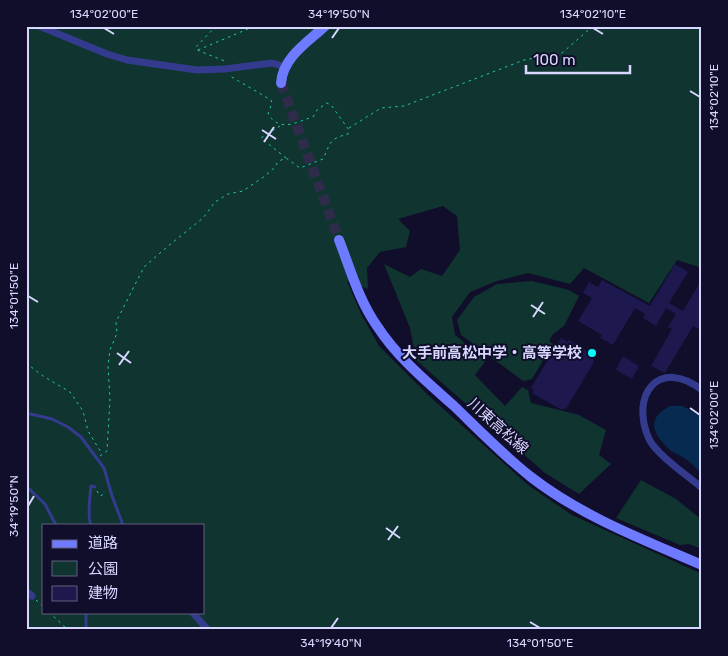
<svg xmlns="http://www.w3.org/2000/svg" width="728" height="656" font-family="Rubik,'Noto Sans JP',sans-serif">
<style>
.green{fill:#103530;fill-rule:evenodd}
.water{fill:#072a50}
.building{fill:#1d184d}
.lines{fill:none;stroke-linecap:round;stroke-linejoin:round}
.secondary-tunnel{stroke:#2e2c4a;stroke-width:10;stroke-dasharray:10 5;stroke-linecap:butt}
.path{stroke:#23c7ab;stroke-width:1;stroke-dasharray:2.5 4;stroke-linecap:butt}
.lane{stroke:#343b8e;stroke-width:3}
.street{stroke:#343b8e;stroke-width:7}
.secondary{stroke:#6e7aff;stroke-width:10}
.ticks{fill:none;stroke:#d7d7ff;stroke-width:2}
.poi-dot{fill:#03fffc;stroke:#100e2a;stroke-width:2}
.labels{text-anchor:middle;stroke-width:4;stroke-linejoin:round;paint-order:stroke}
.poi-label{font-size:15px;font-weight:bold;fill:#d7d7ff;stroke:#100e2a;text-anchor:end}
.street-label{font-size:15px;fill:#d7d7ff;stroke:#100e2a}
.neatline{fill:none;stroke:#d7d7ff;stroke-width:2}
.ticks-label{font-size:12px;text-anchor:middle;fill:#d7d7ff}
</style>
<rect width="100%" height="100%" fill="#100e2a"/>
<g class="green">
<path d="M26,26H702V268L677,260L649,303L584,268L570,284L528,273L497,281L470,292L452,317L455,335L486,360L475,375L505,406L522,387L528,390L531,403L579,415L606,430L599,455L611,464L579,494L545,473L416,360L410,328L384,264L410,277L421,269L442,276L460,250L457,216L443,206L398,219L410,231L406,247L380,252L367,268L368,289L347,281L361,314L379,346L428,395L528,485L572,515L702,574V630H26ZM44,525H204V612H44Z"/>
<path d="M532,281L569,290L579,296L564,326L553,334L549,341L553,344L532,379L523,381L461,335L457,320L474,297L497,284Z"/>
<path d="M641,480L676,499L702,520V549L689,544L680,545L616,518Z"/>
</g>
<path class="water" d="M670,406H683L702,417V474C697,469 692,464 687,460C682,456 675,454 670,450C653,434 645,419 670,406Z"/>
<g class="building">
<path d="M675,264L688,272L669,303L683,311L702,279V331L693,326L665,373L651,366L672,329L668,327L676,314L666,308L656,326L643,318L645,314L635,308L613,345L600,338L602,335L578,321L592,298L583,293L589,282L598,287L602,280L650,306Z"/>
<path d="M561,338L568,342L569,340L595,356L593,361L594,362L566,409L564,408L562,410L532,393L534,390L531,388Z"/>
<path d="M623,356L639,366L632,379L616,370Z"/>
</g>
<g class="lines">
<path class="secondary-tunnel" d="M281,83L339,240"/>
<g class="path">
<path d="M216,26L196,47L197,50L227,62"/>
<path d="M198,50L255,26"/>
<path d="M280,126L261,138L286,158"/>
<path d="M349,128L381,108L404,106L524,60L562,53L593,26"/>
<path d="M26,363L43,376L70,392L83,411L88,431L102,454"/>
<path d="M100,456L107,451L110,399L108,366L110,350L117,333L116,322L144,267L167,247L203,218L215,202L228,194L243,191L265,176L273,169L279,161L286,158L300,168L323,159C331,142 329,139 348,134L349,130L331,105L327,103L317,110L313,117C295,122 281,133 268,114L272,103L271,100L230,76"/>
<path d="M97,491L100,496L104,494V491"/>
<path d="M36,600L44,607"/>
<path d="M49,612L68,630"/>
</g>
<g class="lane">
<path d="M26,413L52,419L68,427L81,437L104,468L112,496L123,525"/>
<path d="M26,486L45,504L56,525"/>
<path d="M91,525C87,517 90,496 91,486L95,487"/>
<path d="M86,630V612"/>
</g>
<g class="street">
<path d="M39,26L107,54L127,60L197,70L225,69L272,63L285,67"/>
<path d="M702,390C660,357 629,394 649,439C656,454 688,476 702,488"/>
<path d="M26,591L32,596"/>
<path d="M192,612L208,630"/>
</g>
<g class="secondary">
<path d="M281,83C283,57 308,42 325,26"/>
<path d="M339,240C350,268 359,301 377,326C397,357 426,381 453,405C478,429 503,455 531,477C581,516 644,540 702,565"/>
</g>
</g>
<path class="ticks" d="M104,28L114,34M593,28L603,34M332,38L339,28M690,91L700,97M262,130L276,139M264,142L274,127M28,296L38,302M531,305L545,314M533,317L543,302M117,353L131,363M119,365L129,351M690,408L700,415M28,506L34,496M386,528L400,538M388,540L398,526M530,622L540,628M331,628L338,618"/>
<circle class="poi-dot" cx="592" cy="353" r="5"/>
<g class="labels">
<g class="poi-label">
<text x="582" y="358">大手前高松中学・高等学校</text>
</g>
<g class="street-label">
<text transform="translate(498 426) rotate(42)" y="5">川東高松線</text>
</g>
</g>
<rect width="728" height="656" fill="none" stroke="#100e2a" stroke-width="55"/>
<rect x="42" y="524" width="162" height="90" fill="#100e2a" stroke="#605e7f"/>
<rect x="52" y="540" width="25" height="8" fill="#6e7aff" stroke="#605e7f"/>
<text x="88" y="548" font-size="15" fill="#d7d7ff">道路</text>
<rect x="52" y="561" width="25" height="15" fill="#103530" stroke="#605e7f"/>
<text x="88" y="574" font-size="15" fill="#d7d7ff">公園</text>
<rect x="52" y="586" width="25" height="15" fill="#1d184d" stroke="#605e7f"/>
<text x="88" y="598" font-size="15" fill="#d7d7ff">建物</text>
<path d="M526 65v8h104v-8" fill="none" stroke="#d7d7ff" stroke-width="2.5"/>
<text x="533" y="65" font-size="15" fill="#d7d7ff" stroke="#100e2a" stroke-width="4" paint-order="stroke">100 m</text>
<rect x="28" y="28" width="672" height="600" class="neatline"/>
<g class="ticks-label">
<text x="104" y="18">134°02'00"E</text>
<text x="339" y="18">34°19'50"N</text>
<text x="593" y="18">134°02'10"E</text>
<text transform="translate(714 97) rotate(-90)" y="4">134°02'10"E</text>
<text transform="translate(14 296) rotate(-90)" y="4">134°01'50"E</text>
<text transform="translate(714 415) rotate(-90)" y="4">134°02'00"E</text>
<text transform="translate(14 506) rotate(-90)" y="4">34°19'50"N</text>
<text x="331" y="647">34°19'40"N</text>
<text x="540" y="647">134°01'50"E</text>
</g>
</svg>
